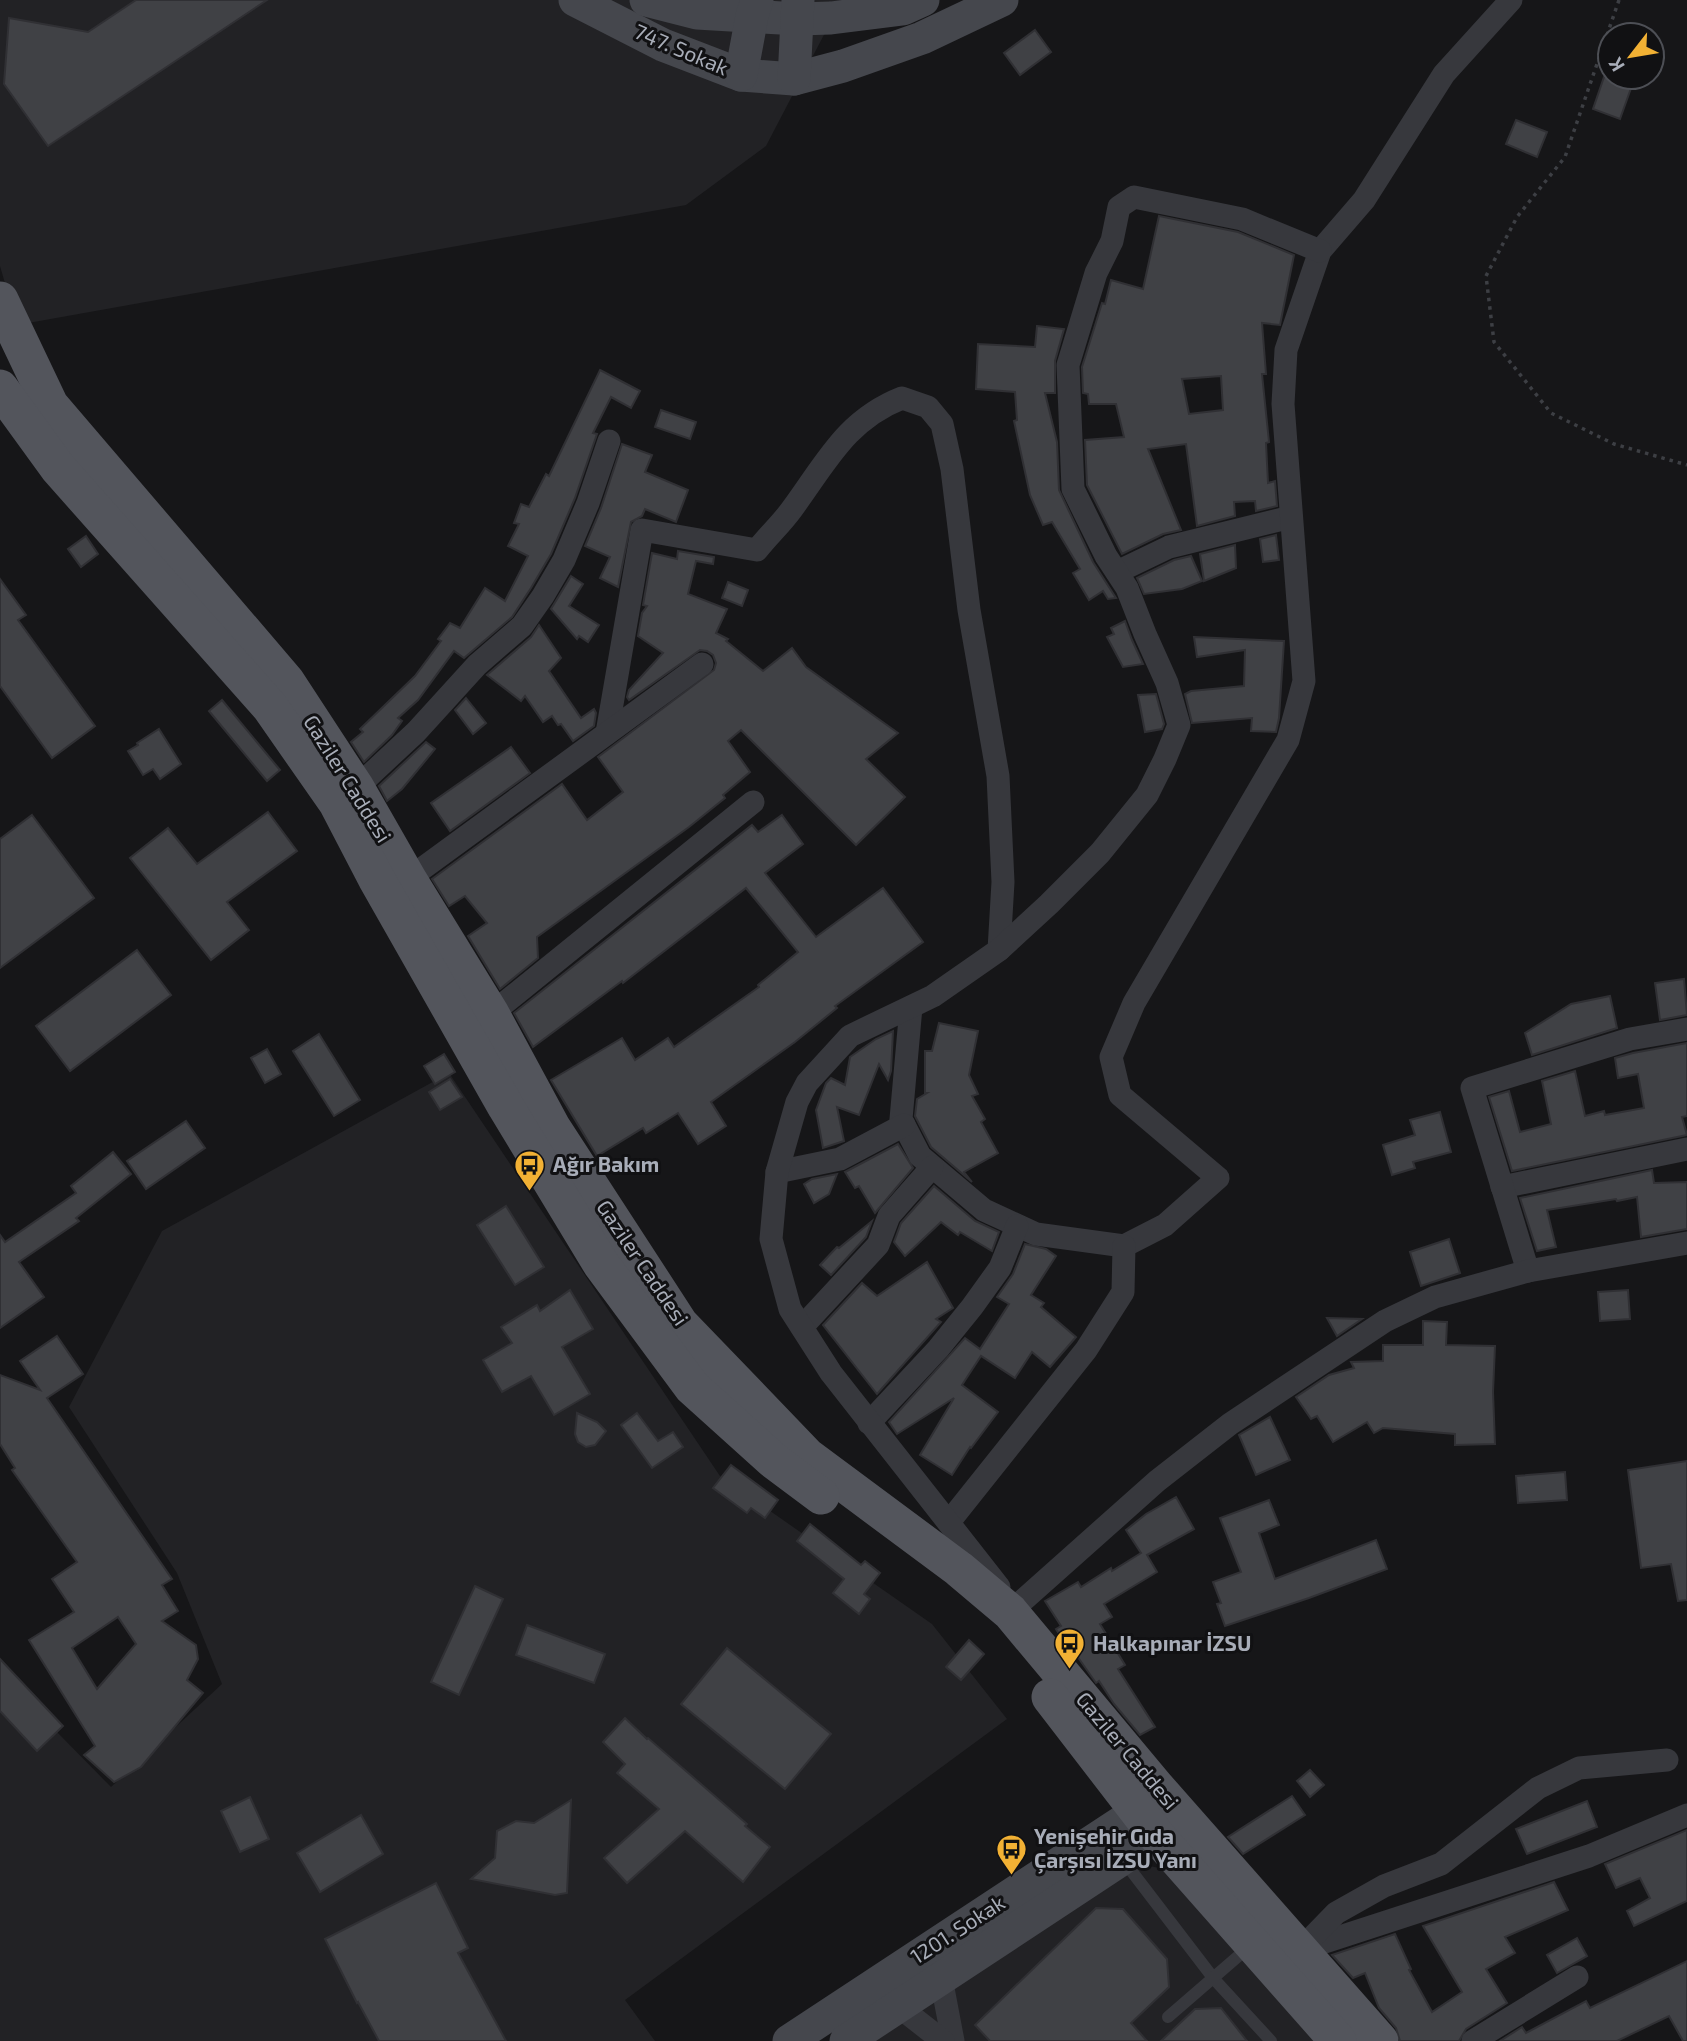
<svg xmlns="http://www.w3.org/2000/svg" width="1687" height="2041" font-family="'Exo 2',sans-serif">
<style>
.built{fill:#222225}
.building{fill:#404145;stroke:#303034;stroke-width:2;fill-rule:evenodd}
.lines{fill:none;stroke-linecap:round;stroke-linejoin:round}
.path{stroke:#3d3f44;stroke-width:3.5;stroke-dasharray:3.5 5;stroke-linecap:butt}
.lane{stroke:#37383d;stroke-width:12}
.street{stroke:#37383d;stroke-width:23}
.secondary{stroke:#45474d;stroke-width:33}
.primary{stroke:#53555c;stroke-width:37}
.labels{text-anchor:middle;stroke-width:6;stroke-linejoin:round;paint-order:stroke}
.street-label{font-size:21px;fill:#a8adb8;stroke:#111113}
.poi-label{font-size:21px;font-weight:bold;fill:#a8adb8;stroke:#111113;text-anchor:start}
</style>
<rect width="100%" height="100%" fill="#161618"/>
<g class="built">
<path d="M0,0H854L840,4L766,146L686,205L17,325L0,266Z"/>
<path d="M449,1073L720,1476L932,1624L1007,1719L625,2000L655,2041H0V1674L111,1787L222,1684L177,1573L69,1407L162,1231Z"/>
<path d="M1123,1861L1170,1870L1319,2041H873Z"/>
</g>
<g class="building">
<path d="M136,0H267L48,146L4,84L9,18L88,32Z"/>
<path d="M1035,30L1051,52L1020,75L1004,53Z"/>
<path d="M1604,77H1635L1620,119L1593,109Z"/>
<path d="M1516,120L1547,132L1537,157L1506,144Z"/>
<path d="M1159,216L1238,232L1294,255L1280,325L1262,323L1266,374H1262L1269,442L1266,443L1268,483L1275,481L1277,506L1256,511L1255,501L1234,502L1235,516L1197,526L1186,444L1148,449L1181,530L1163,534L1122,554L1087,485L1085,440L1124,437L1116,404H1089L1088,394L1083,393L1082,367L1102,303L1105,304L1111,280L1143,289ZM1221,376L1223,410L1189,414L1182,379Z"/>
<path d="M1037,326L1064,329L1055,361V393H1045L1057,442L1059,490L1093,562L1116,598L1108,599L1103,591L1089,600L1073,573L1080,569L1052,522L1043,525L1030,495L1014,421L1017,420L1015,392L976,389L978,344L1035,347Z"/>
<path d="M600,370L640,391L631,408L611,397L593,433L597,434L575,498L551,554L531,588L512,617L464,658L454,651L418,700L398,718L402,721L392,735L364,762L351,742L363,732L360,729L415,676L441,641L438,639L450,623L460,628L485,588L505,601L528,556L508,546L519,524L514,523L521,504L529,507L546,474L549,476Z"/>
<path d="M661,410L696,422L690,439L655,427Z"/>
<path d="M622,444L652,455L645,472L688,490L676,522L645,509L642,516L631,522L618,587L600,578L610,557L585,546L601,508Z"/>
<path d="M1276,535L1279,560L1263,562L1260,539Z"/>
<path d="M86,536L98,554L81,567L68,549Z"/>
<path d="M1235,545L1236,568L1204,581L1200,554Z"/>
<path d="M678,551L714,557L713,564L696,561L688,594L727,609L716,633L728,639L726,641L763,671L792,648L806,667L898,733L866,759L905,797L856,845L741,730L728,741L750,772L723,795L725,798L689,827L537,937L538,958L500,989L468,936L487,923L465,896L449,906L432,879L562,784L587,820L623,792L598,757L714,670L716,663L713,655L707,651L700,650L629,700L627,697L629,690L663,653L638,636L642,613L647,606L643,605L652,553L677,559Z"/>
<path d="M1191,556L1202,581L1182,589L1144,594L1137,578L1174,560Z"/>
<path d="M571,576L583,584L569,606L599,625L588,642L579,636L577,639L551,609Z"/>
<path d="M0,579L26,615L18,620L95,726L52,758L0,686Z"/>
<path d="M728,582L748,590L742,606L722,598Z"/>
<path d="M1125,621L1132,640L1143,664L1123,667L1107,637L1114,634L1111,628Z"/>
<path d="M539,625L561,658L549,671L581,718L594,709L596,713L594,726L573,741L561,724L558,725L552,716L543,722L525,696L521,701L487,675L531,637Z"/>
<path d="M1194,637L1284,641L1279,718L1276,732L1251,731L1252,718L1192,723L1185,694L1191,691L1244,686L1245,650L1197,657Z"/>
<path d="M1156,694L1164,724L1162,729L1145,732L1138,695Z"/>
<path d="M466,698L486,723L473,734L455,710Z"/>
<path d="M222,700L280,770L267,781L209,711Z"/>
<path d="M159,729L181,764L160,779L153,769L143,775L128,751L138,745L137,743Z"/>
<path d="M426,742L435,749L402,789L387,801L379,786Z"/>
<path d="M511,747L530,773L450,831L431,803Z"/>
<path d="M268,812L297,851L227,902L249,930L211,960L130,858L168,828L197,864Z"/>
<path d="M32,815L94,898L0,968V839Z"/>
<path d="M782,815L803,844L765,873L816,937L883,888L923,942L835,1006L837,1008L795,1042L711,1102L726,1126L698,1144L678,1113L646,1133L643,1128L597,1156L551,1080L622,1038L635,1060L668,1038L674,1047L759,987L758,985L798,952L746,888L623,983L622,981L533,1047L514,1013L752,825L758,832Z"/>
<path d="M137,950L171,995L70,1071L36,1026Z"/>
<path d="M1684,979L1687,1015L1660,1020L1655,983Z"/>
<path d="M1610,996L1617,1028L1532,1055L1525,1033L1571,1004Z"/>
<path d="M939,1023L978,1031L969,1075L978,1094L972,1096L985,1119L981,1122L998,1153L964,1172L972,1182L931,1147L915,1116L917,1099L927,1093H925V1051H932Z"/>
<path d="M893,1031L891,1071L888,1080L879,1064L859,1115L837,1107L844,1141L823,1148L816,1110L826,1083L831,1078L845,1085L850,1057L876,1039Z"/>
<path d="M319,1034L360,1100L334,1116L293,1051Z"/>
<path d="M1687,1043V1116L1682,1117L1687,1135L1512,1171L1489,1097L1509,1091L1520,1132L1551,1124L1542,1081L1575,1071L1585,1116L1604,1111L1605,1115L1644,1108L1638,1074L1618,1078L1615,1058L1633,1053Z"/>
<path d="M267,1049L281,1074L265,1083L251,1058Z"/>
<path d="M444,1054L455,1072L435,1084L424,1066Z"/>
<path d="M450,1079L462,1097L440,1110L429,1092Z"/>
<path d="M1440,1112L1451,1152L1413,1162L1415,1168L1392,1175L1383,1145L1415,1135L1410,1120Z"/>
<path d="M186,1121L205,1148L146,1189L127,1161Z"/>
<path d="M898,1144L913,1168L875,1213L859,1186L855,1188L845,1172Z"/>
<path d="M113,1152L131,1174L76,1218L79,1221L19,1262L44,1297L0,1328V1235L5,1242L76,1193L71,1186Z"/>
<path d="M1652,1170L1654,1183L1687,1182V1229L1641,1237L1637,1197L1617,1201L1616,1199L1547,1210L1556,1247L1537,1251L1520,1198Z"/>
<path d="M837,1174L829,1194L814,1203L804,1184L812,1179Z"/>
<path d="M934,1186L975,1221L999,1232L992,1251L960,1232L958,1235L941,1222L905,1256L894,1242L901,1223Z"/>
<path d="M506,1206L544,1267L515,1285L477,1225Z"/>
<path d="M872,1221L866,1237L831,1275L820,1265L837,1247L839,1248Z"/>
<path d="M1449,1239L1460,1273L1421,1286L1410,1252Z"/>
<path d="M1025,1244L1046,1249L1056,1256L1031,1295L1044,1303L1041,1307L1076,1337L1050,1367L1032,1352L1015,1378L981,1356L962,1385L998,1412L971,1448L970,1447L952,1475L920,1455L954,1398L897,1434L889,1422L965,1338L980,1349L1009,1304L997,1297L1013,1274Z"/>
<path d="M927,1262L953,1308L936,1319L941,1322L877,1394L823,1325L862,1283L877,1296Z"/>
<path d="M570,1290L593,1329L562,1347L590,1394L554,1415L531,1376L502,1392L483,1360L512,1343L501,1327L537,1305L540,1311Z"/>
<path d="M1628,1290L1630,1319L1600,1321L1598,1292Z"/>
<path d="M1327,1318L1362,1319L1337,1336Z"/>
<path d="M1423,1321L1447,1322L1446,1345L1495,1346L1493,1392L1495,1444L1455,1445V1434L1383,1428L1374,1433L1367,1422L1333,1442L1317,1416L1311,1419L1296,1397L1329,1375L1354,1368L1351,1362L1383,1361V1345H1423Z"/>
<path d="M57,1336L83,1374L47,1398L172,1579L162,1585L178,1611L162,1621L196,1645L198,1659L187,1680L203,1693L141,1767L114,1782L84,1755L95,1746L29,1640L74,1612L52,1579L77,1562L12,1470L15,1468L0,1444V1375L40,1390L20,1361ZM118,1617L136,1644L97,1689L72,1648Z"/>
<path d="M577,1413L597,1422L606,1431L595,1445L586,1447L578,1442L575,1434Z"/>
<path d="M637,1413L658,1441L673,1432L683,1447L652,1468L621,1425Z"/>
<path d="M1270,1417L1290,1460L1256,1475L1239,1435Z"/>
<path d="M1687,1461V1600L1678,1601L1671,1564L1641,1568L1628,1470Z"/>
<path d="M731,1465L778,1500L765,1518L751,1508L747,1513L713,1488Z"/>
<path d="M1565,1472L1567,1500L1518,1503L1516,1476Z"/>
<path d="M1176,1497L1194,1529L1147,1555L1157,1572L1104,1604L1112,1617L1100,1624L1125,1665L1118,1669L1155,1727L1140,1735L1114,1704L1099,1681L1096,1683L1070,1646L1068,1648L1056,1629L1061,1626L1045,1601L1078,1582L1081,1587L1111,1568L1112,1571L1141,1553L1126,1530L1146,1514Z"/>
<path d="M1269,1500L1279,1525L1259,1533L1275,1579L1376,1540L1387,1569L1309,1598L1225,1626L1217,1604L1221,1603L1213,1582L1241,1572L1220,1518Z"/>
<path d="M810,1524L861,1565L865,1561L880,1573L864,1594L870,1599L859,1614L833,1593L844,1579L797,1541Z"/>
<path d="M475,1586L503,1599L459,1695L431,1682Z"/>
<path d="M527,1625L605,1654L594,1683L516,1655Z"/>
<path d="M969,1640L984,1654L961,1680L946,1667Z"/>
<path d="M727,1648L831,1734L785,1789L681,1704Z"/>
<path d="M0,1659L63,1726L37,1751L0,1711Z"/>
<path d="M625,1718L647,1739L648,1738L747,1824L745,1826L770,1847L743,1882L685,1831L627,1883L604,1858L659,1809L617,1773L625,1764L603,1742Z"/>
<path d="M1310,1770L1324,1785L1310,1797L1297,1781Z"/>
<path d="M1292,1796L1305,1815L1243,1854L1228,1837Z"/>
<path d="M250,1797L269,1839L240,1852L221,1811Z"/>
<path d="M571,1800L567,1893L555,1895L471,1879L495,1858L497,1831L516,1821L534,1823Z"/>
<path d="M1587,1801L1597,1827L1527,1854L1516,1829Z"/>
<path d="M361,1815L383,1854L320,1892L297,1853Z"/>
<path d="M1687,1830V1901L1634,1926L1627,1911L1650,1898L1640,1878L1616,1888L1605,1864Z"/>
<path d="M1554,1882L1568,1910L1505,1937L1515,1953L1486,1969L1507,2003L1466,2029L1459,2041H1400L1396,2028L1379,2008L1365,1973L1353,1978L1332,1955L1395,1934L1411,1969L1409,1970L1432,2012L1462,1992L1423,1926Z"/>
<path d="M436,1883L468,1948L458,1953L506,2041H379L358,2002L357,2003L325,1939Z"/>
<path d="M1096,1908L1123,1909L1167,1959L1169,1987L1131,2023L1147,2041H990L975,2025Z"/>
<path d="M1577,1938L1587,1956L1557,1973L1547,1955Z"/>
<path d="M1687,1961V2041H1683L1669,2016L1617,2041H1500L1522,2027L1526,2033L1586,2001L1590,2008Z"/>
<path d="M1221,2008L1247,2041H1161L1195,2009Z"/>
</g>
<g class="lines">
<path class="path" d="M1619,0L1565,157L1517,217L1486,276L1494,342L1551,413L1614,444L1687,465"/>
<g class="lane">
<path d="M1123,1860L1214,1979L1271,2041"/>
<path d="M1168,2017L1250,1946"/>
</g>
<g class="street">
<path d="M1117,572L1169,547L1291,517"/>
<path d="M607,733L642,530L757,550C768,536 782,523 792,509C826,463 846,420 902,398L928,407L942,424L952,469L969,610L998,776L1003,882L999,950"/>
<path d="M356,788L416,732L477,665L522,626L543,596L564,560L588,503L609,441"/>
<path d="M408,879L702,664"/>
<path d="M911,1007L901,1119L920,1156L984,1210L1036,1234L1124,1246L1165,1225L1218,1178L1120,1095L1111,1057L1134,1003L1288,740L1304,681L1283,404L1286,350L1320,251L1364,200L1444,74L1511,0"/>
<path d="M491,1014L753,802"/>
<path d="M777,1172L840,1159L904,1125"/>
<path d="M1502,1187L1687,1149"/>
<path d="M1528,1271L1472,1088L1630,1039L1687,1029"/>
<path d="M802,1327L878,1245L889,1216L932,1167"/>
<path d="M869,1423L938,1349L972,1307L1000,1268L1017,1226"/>
<path d="M949,1522L1086,1350L1123,1292L1124,1246"/>
<path d="M999,1587L831,1373L790,1309L771,1239L777,1172L797,1102L807,1083L850,1036L933,996L999,950L1049,904L1100,853L1147,795L1165,759L1179,725L1167,683L1145,634L1127,588L1106,556L1073,489L1068,365L1096,273L1112,241L1119,207L1134,197L1242,219L1320,251"/>
<path d="M1010,1612L1157,1481L1230,1424L1385,1321L1435,1297L1528,1271L1687,1243"/>
<path d="M1303,1949L1589,1856L1687,1815"/>
<path d="M1300,1950L1336,1913L1384,1886L1441,1864L1538,1788L1579,1768L1667,1760"/>
<path d="M941,1978L953,2041"/>
<path d="M888,1998L943,2041"/>
<path d="M1473,2041L1577,1977"/>
</g>
<g class="secondary">
<path d="M575,0L663,45L741,75L794,79L843,66L922,38L1002,0"/>
<path d="M646,0L697,13L798,19L831,18L903,9L923,0"/>
<path d="M741,75L752,16L757,0"/>
<path d="M794,79L798,0"/>
<path d="M789,2041L1137,1812L1155,1790"/>
<path d="M846,2041L1157,1836L1176,1816"/>
</g>
<g class="primary">
<path d="M0,300L50,405L286,681L356,788L408,879L491,1014L552,1127L680,1324L807,1456L959,1569L1010,1612L1157,1788L1380,2041"/>
<path d="M0,388L58,468L270,707L337,803L376,878L506,1107L601,1264L692,1387L773,1460L821,1496"/>
<path d="M1050,1697L1157,1836L1338,2041"/>
</g>
</g>
<defs>
<symbol id="bus-pin" viewBox="-11 -11 22 30"><path d="M0 17L-7.5 6A9.5 9.5 0 1 1 7.5 6Z" fill="#f2b134" stroke="#111113"/><path d="M-5-6H5V4H4V6H2V4H-2V6H-4V4H-5ZM-3.5-4V0h7V-4ZM-3.5 1.2v1.5H-2V1.2ZM2 1.2v1.5H3.5V1.2Z" fill="#111"/></symbol>
</defs>
<g fill-rule="evenodd">
<use href="#bus-pin" x="512" y="1148" width="35" height="47"/>
<use href="#bus-pin" x="1052" y="1626" width="35" height="47"/>
<use href="#bus-pin" x="994" y="1832" width="35" height="47"/>
</g>
<g class="labels">
<g class="street-label">
<text transform="translate(681 50) rotate(23)" y="7">747. Sokak</text>
<text transform="translate(347 779) rotate(58)" y="7">Gaziler Caddesi</text>
<text transform="translate(642 1263) rotate(56)" y="7">Gaziler Caddesi</text>
<text transform="translate(1127 1751) rotate(50)" y="7">Gaziler Caddesi</text>
<text transform="translate(958 1930) rotate(-33)" y="7">1201. Sokak</text>
</g>
<g class="poi-label">
<text x="553" y="1172">Ağır Bakım</text>
<text x="1093" y="1651">Halkapınar İZSU</text>
<text x="1034" y="1844">Yenişehir Gıda<tspan x="1034" dy="24">Çarşısı İZSU Yanı</tspan></text>
</g>
</g>
<g transform="translate(1631 56) rotate(239)"><circle r="33" fill="#111113" stroke="#4d4f55" stroke-width="2"/>
<path d="M0-5L12 26L0 18L-12 26Z" fill="#f2b134"/>
<text y="-10" font-size="19" font-weight="bold" text-anchor="middle" fill="#a8adb8">K</text>
</g>
</svg>
